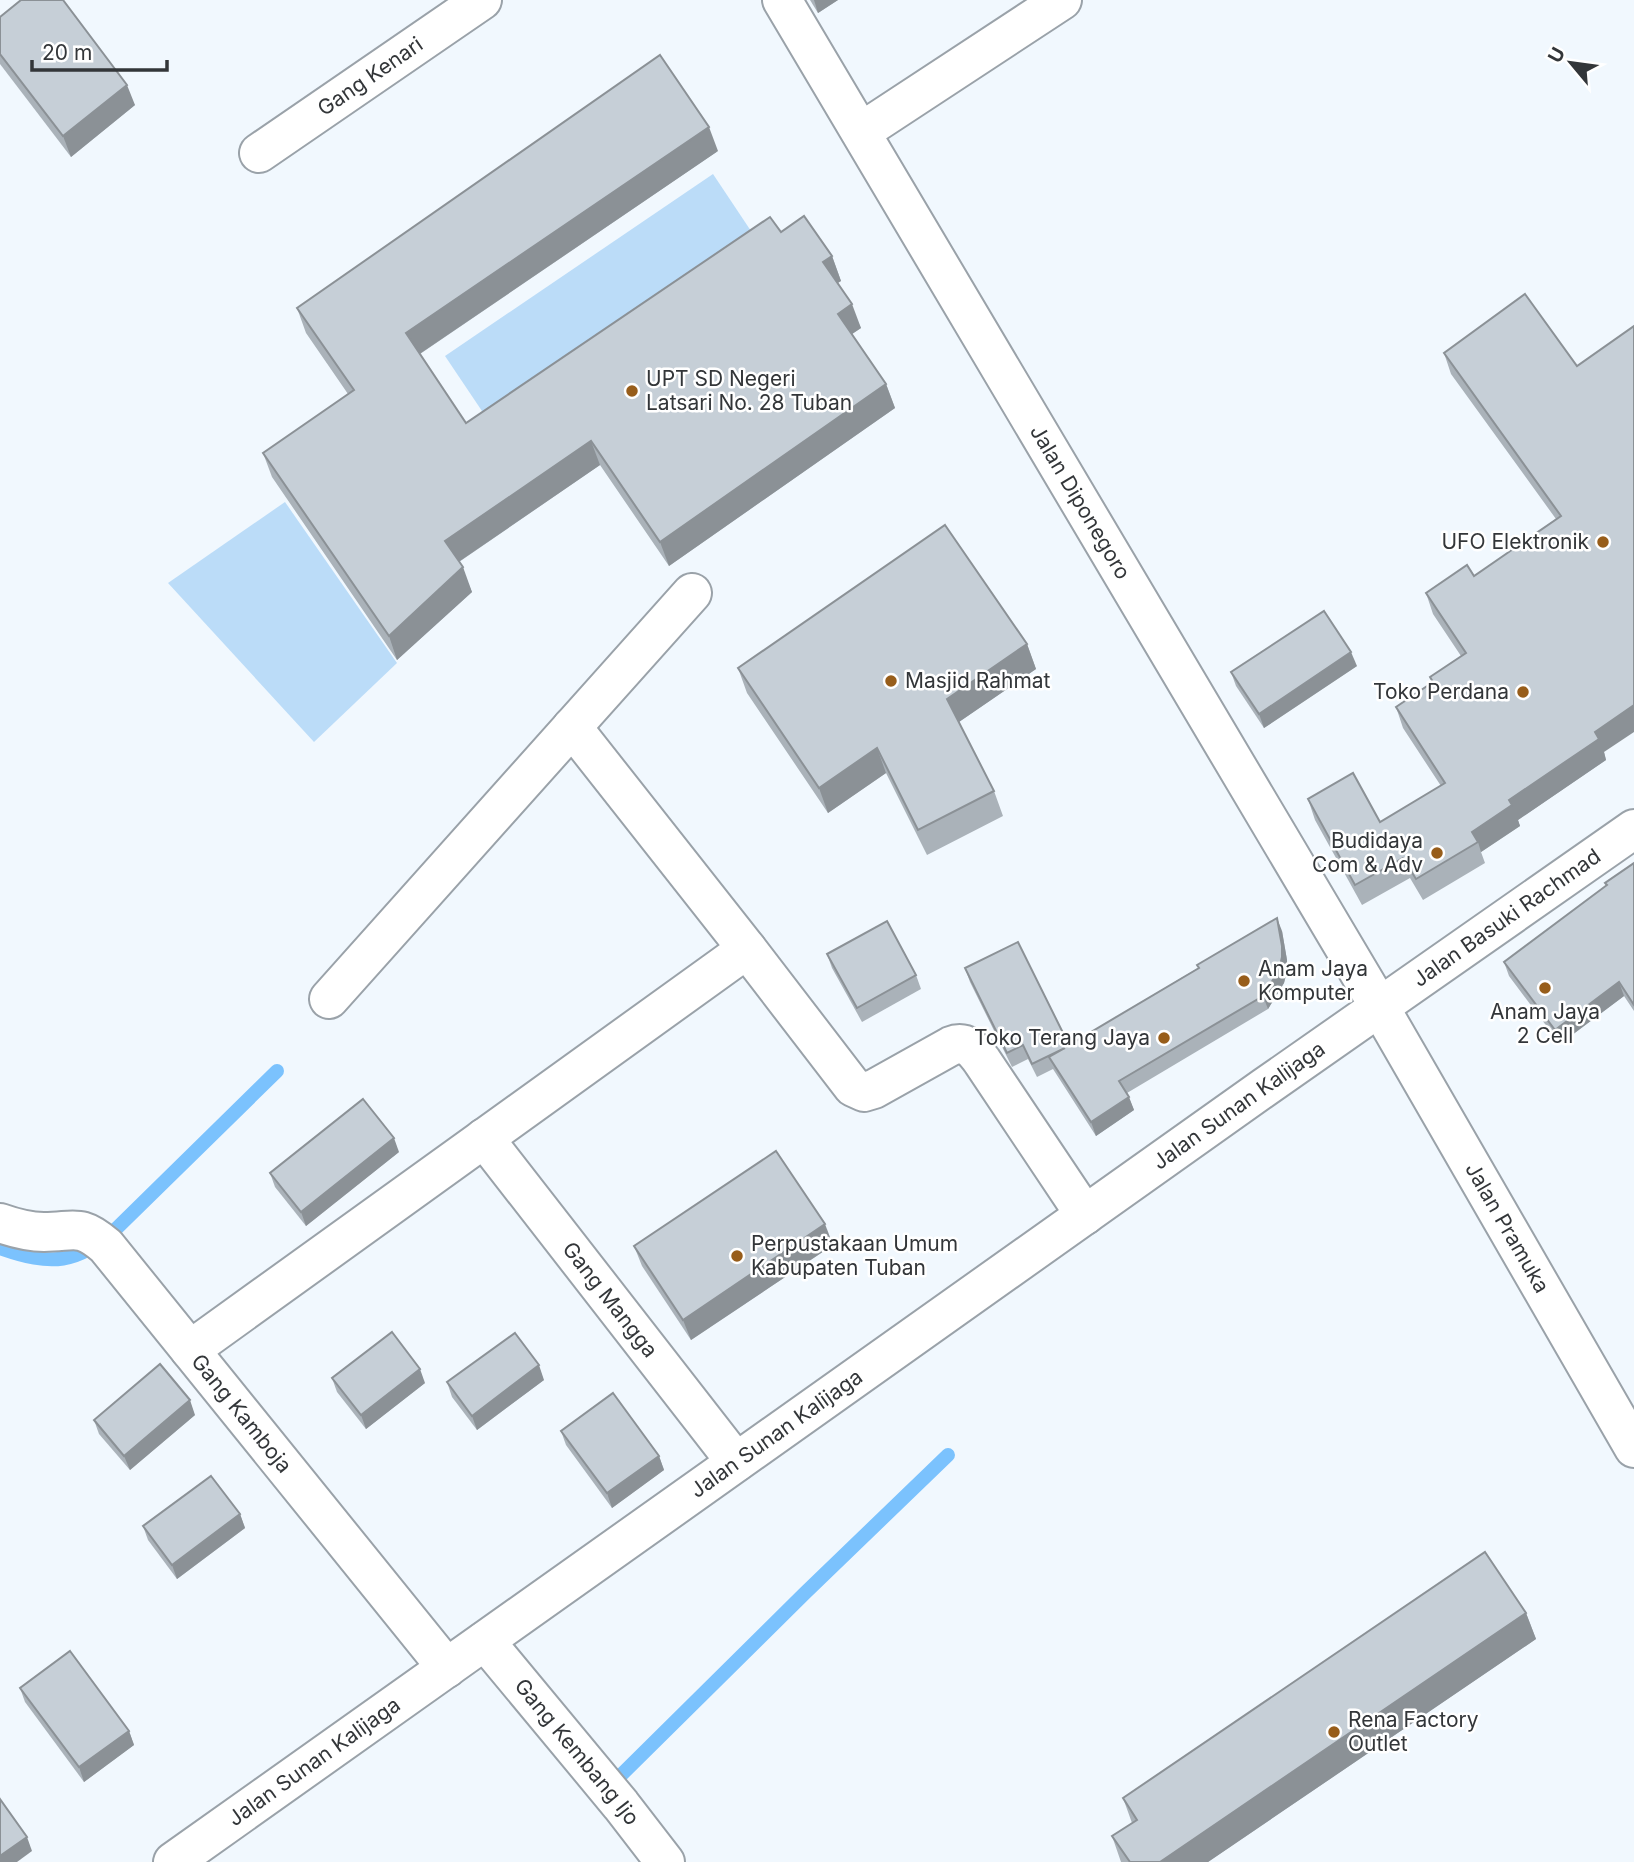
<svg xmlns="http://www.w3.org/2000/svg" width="1634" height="1862" font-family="Inter,sans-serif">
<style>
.green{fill:#bbdcf8}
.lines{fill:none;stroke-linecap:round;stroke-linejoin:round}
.stream{stroke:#7bc2fd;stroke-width:14}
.street-casing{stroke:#9aa2a9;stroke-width:42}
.secondary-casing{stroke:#9aa2a9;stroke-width:42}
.street{stroke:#fff;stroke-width:38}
.secondary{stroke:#fff;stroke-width:38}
.wall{fill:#aab2b9}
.shaded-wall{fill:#8b9196}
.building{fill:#c6cfd7;stroke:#8b9196;stroke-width:2}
.poi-dot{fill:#975d1a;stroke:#fff;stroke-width:2.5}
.labels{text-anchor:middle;stroke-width:5;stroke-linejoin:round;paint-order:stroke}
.street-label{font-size:21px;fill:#333639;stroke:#fff}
.poi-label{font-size:21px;fill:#333639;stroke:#fff;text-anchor:start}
</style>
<rect width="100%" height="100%" fill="#f1f8fe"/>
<g class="green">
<path d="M713,174L755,237L488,420L445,356Z"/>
<path d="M285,502L397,663L314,742L168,583Z"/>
</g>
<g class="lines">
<g class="stream">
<path d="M0,1248C51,1266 78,1265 118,1227L277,1071"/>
<path d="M609,1787L805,1593L948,1455"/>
</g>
<defs>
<g id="street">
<path d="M861,132L1062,0"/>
<path id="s1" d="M259,153L482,0"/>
<path d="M572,727L747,949L853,1087L864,1092L874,1089L951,1046C966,1040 974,1050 982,1061L1085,1215"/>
<path d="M329,999L692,593"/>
<path id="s2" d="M484,1138L736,1462"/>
<path id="s3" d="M0,1223C14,1228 29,1232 44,1232C75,1232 79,1223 106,1246L447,1668"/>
<path d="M190,1350L747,949"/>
<path id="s4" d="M485,1641L621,1805L665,1862"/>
</g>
<g id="secondary">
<path id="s5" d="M782,0L1379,1006L1634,1448"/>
<path id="s6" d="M173,1862L1265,1087L1634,829"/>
</g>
</defs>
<use href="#street" class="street-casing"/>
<use href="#secondary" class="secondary-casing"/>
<use href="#street" class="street"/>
<use href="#secondary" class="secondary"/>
</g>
<g class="wall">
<path d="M810,0H838L818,13Z"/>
<path d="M0,17L135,105L71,157L0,64Z"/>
<path d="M718,151L420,354L466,423L781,232L832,256L841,281L838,283L861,328L852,334L886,384L895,408L669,566L600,465L459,562L472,592L397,660L272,477L263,453L348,394L306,333L297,308Z"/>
<path d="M1525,294L1604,752L1606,760L1518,820L1520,826L1481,852L1485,863L1423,900L1410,878L1362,905L1315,820L1308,799L1380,822L1441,786L1403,728L1396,707L1432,682L1430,677L1461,656L1433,614L1426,593L1474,576L1556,519L1451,374L1444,353Z"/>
<path d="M1027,644L1036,669L959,722L994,791L1003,816L927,855L886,773L828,813L747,693L738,668Z"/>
<path d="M1357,666L1264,728L1236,686L1231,672Z"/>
<path d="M1634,863V1011L1624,996L1560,1044L1509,976L1504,962L1606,886L1605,883Z"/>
<path d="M1282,931L1287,960V971L1284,983L1268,1009L1127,1093L1134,1110L1096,1136L1053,1069L1037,1077L1028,1059L1012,1067L970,982L965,968L1069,1045L1198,968Z"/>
<path d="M827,954L916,975L921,989L862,1022L832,968Z"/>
<path d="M399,1152L306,1226L275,1187L270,1173Z"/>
<path d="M833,1245L691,1340L642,1266L634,1246Z"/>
<path d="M332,1378L425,1383L366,1429L337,1392Z"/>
<path d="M544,1380L477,1430L452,1397L447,1382Z"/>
<path d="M195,1415L130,1470L99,1434L94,1420Z"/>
<path d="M561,1431L659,1456L664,1470L612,1508L566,1445Z"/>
<path d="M240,1514L245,1528L177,1579L148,1540L143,1526Z"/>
<path d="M1526,1613L1536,1639L1208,1862H1121L1112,1836L1132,1823L1123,1798Z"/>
<path d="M20,1688L129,1731L134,1745L84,1782L25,1702Z"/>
</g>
<g class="shaded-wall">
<path d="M814,0H838L818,13Z"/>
<path d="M127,85L135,105L71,157L63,136Z"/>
<path d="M709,127L718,151L415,357L406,333Z"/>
<path d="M832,256L841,281L832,286L823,262Z"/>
<path d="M852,304L861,328L846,338L838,314Z"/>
<path d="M886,384L895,408L669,566L660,542Z"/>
<path d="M591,441L600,465L454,565L445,541Z"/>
<path d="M463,567L472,592L397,660L389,636Z"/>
<path d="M1027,644L1036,669L956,724L947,699Z"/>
<path d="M1351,652L1357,666L1264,728L1259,714Z"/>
<path d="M1634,705V732L1604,752L1606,760L1518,820L1520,826L1481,852L1478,842L1472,832L1509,800L1595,732Z"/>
<path d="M877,748L886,773L828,813L819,788Z"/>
<path d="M1277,918L1282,931L1287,960V971L1284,983L1268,1009L1263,996Z"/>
<path d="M1619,982L1624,996L1560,1044L1555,1030Z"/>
<path d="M1129,1097L1134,1110L1096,1136L1091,1122Z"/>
<path d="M394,1138L399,1152L306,1226L301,1212Z"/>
<path d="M825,1224L833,1245L691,1340L683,1320Z"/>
<path d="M539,1365L544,1380L477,1430L472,1416Z"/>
<path d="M420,1369L425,1383L366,1429L361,1415Z"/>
<path d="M190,1400L195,1415L130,1470L124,1456Z"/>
<path d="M659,1456L664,1470L612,1508L607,1493Z"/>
<path d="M240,1514L245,1528L177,1579L172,1565Z"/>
<path d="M1526,1613L1536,1639L1208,1862H1160Z"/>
<path d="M129,1731L134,1745L84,1782L79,1767Z"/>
<path d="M27,1837L32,1851L17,1862H0V1856Z"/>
</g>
<g class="building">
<path d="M21,0H63L127,85L63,136L0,54V17Z"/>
<path d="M660,55L709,127L406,333L466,423L770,217L781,232L804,216L832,256L823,262L852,304L838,314L886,384L660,542L591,441L445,541L463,567L389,636L263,453L354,390L297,308Z"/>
<path d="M1525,294L1577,366L1634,326V705L1595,732L1599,739L1509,800L1512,805L1472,832L1478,842L1416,879L1403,858L1355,885L1308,799L1353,773L1380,822L1445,783L1396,707L1433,682L1430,677L1466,653L1426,593L1467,565L1474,576L1561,516L1444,353Z"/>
<path d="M945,525L1027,644L947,699L994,791L918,830L877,748L819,788L738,668Z"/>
<path d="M1324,611L1351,652L1259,714L1231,672Z"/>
<path d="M1634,863V1005L1619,982L1555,1030L1504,962L1607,885L1605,883Z"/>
<path d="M1277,918L1282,946V957L1279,970L1263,996L1119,1081L1129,1097L1091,1122L1049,1057L1065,1048L1032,1064L1023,1045L1007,1053L965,968L1018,942L1069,1045L1199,968L1197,965Z"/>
<path d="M887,921L916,975L857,1008L827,954Z"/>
<path d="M363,1099L394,1138L301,1212L270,1173Z"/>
<path d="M776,1151L825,1224L683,1320L634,1246Z"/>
<path d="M392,1332L420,1369L361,1415L332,1378Z"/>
<path d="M515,1333L539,1365L472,1416L447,1382Z"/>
<path d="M160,1364L190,1400L124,1456L94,1420Z"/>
<path d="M613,1393L659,1456L607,1493L561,1431Z"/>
<path d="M211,1476L240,1514L172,1565L143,1526Z"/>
<path d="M1485,1552L1526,1613L1160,1862H1130L1112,1836L1137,1820L1123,1798Z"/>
<path d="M70,1651L129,1731L79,1767L20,1688Z"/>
<path d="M0,1799L27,1837L0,1856Z"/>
</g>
<g class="poi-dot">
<circle cx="632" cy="391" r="7"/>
<circle cx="1603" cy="542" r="7"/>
<circle cx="891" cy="681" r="7"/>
<circle cx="1523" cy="692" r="7"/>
<circle cx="1437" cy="853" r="7"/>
<circle cx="1244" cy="981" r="7"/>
<circle cx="1545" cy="988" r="7"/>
<circle cx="1164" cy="1038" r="7"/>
<circle cx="737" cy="1256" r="7"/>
<circle cx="1334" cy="1732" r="7"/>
</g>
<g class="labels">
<g class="street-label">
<text dy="7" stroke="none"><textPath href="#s1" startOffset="135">Gang Kenari</textPath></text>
<text dy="7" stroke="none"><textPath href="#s5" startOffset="584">Jalan Diponegoro</textPath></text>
<text dy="7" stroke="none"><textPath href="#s6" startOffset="1634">Jalan Basuki Rachmad</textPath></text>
<text dy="7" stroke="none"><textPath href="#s6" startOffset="1307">Jalan Sunan Kalijaga</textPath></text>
<text dy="7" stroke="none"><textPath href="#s5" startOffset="1426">Jalan Pramuka</textPath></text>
<text dy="7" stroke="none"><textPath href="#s2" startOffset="205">Gang Mangga</textPath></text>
<text dy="7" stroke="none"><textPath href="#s3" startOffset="327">Gang Kamboja</textPath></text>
<text dy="7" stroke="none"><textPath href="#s6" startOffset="740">Jalan Sunan Kalijaga</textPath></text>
<text dy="7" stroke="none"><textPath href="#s4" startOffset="144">Gang Kembang Ijo</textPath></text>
<text dy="7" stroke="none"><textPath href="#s6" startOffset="173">Jalan Sunan Kalijaga</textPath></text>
</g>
<g class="poi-label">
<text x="646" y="386">UPT SD Negeri<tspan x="646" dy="24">Latsari No. 28 Tuban</tspan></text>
<text x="1589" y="549" text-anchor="end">UFO Elektronik</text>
<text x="905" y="688">Masjid Rahmat</text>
<text x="1509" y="699" text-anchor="end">Toko Perdana</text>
<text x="1423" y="848" text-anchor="end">Budidaya<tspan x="1423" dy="24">Com &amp; Adv</tspan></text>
<text x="1258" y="976">Anam Jaya<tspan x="1258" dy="24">Komputer</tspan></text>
<text x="1545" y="1019" text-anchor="middle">Anam Jaya<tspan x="1545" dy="24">2 Cell</tspan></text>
<text x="1150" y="1045" text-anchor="end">Toko Terang Jaya</text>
<text x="751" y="1251">Perpustakaan Umum<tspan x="751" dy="24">Kabupaten Tuban</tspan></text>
<text x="1348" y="1727">Rena Factory<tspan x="1348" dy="24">Outlet</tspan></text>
</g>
</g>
<g transform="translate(1571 63) rotate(299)" stroke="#ffffff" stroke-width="5" paint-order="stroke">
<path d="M0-5L12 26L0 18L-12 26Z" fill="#333639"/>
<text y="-10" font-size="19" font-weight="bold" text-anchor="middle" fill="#333639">U</text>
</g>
<path d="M32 60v10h135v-10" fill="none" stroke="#333639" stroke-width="3.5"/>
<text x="42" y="60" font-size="21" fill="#333639" stroke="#ffffff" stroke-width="5" paint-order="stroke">20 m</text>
</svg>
